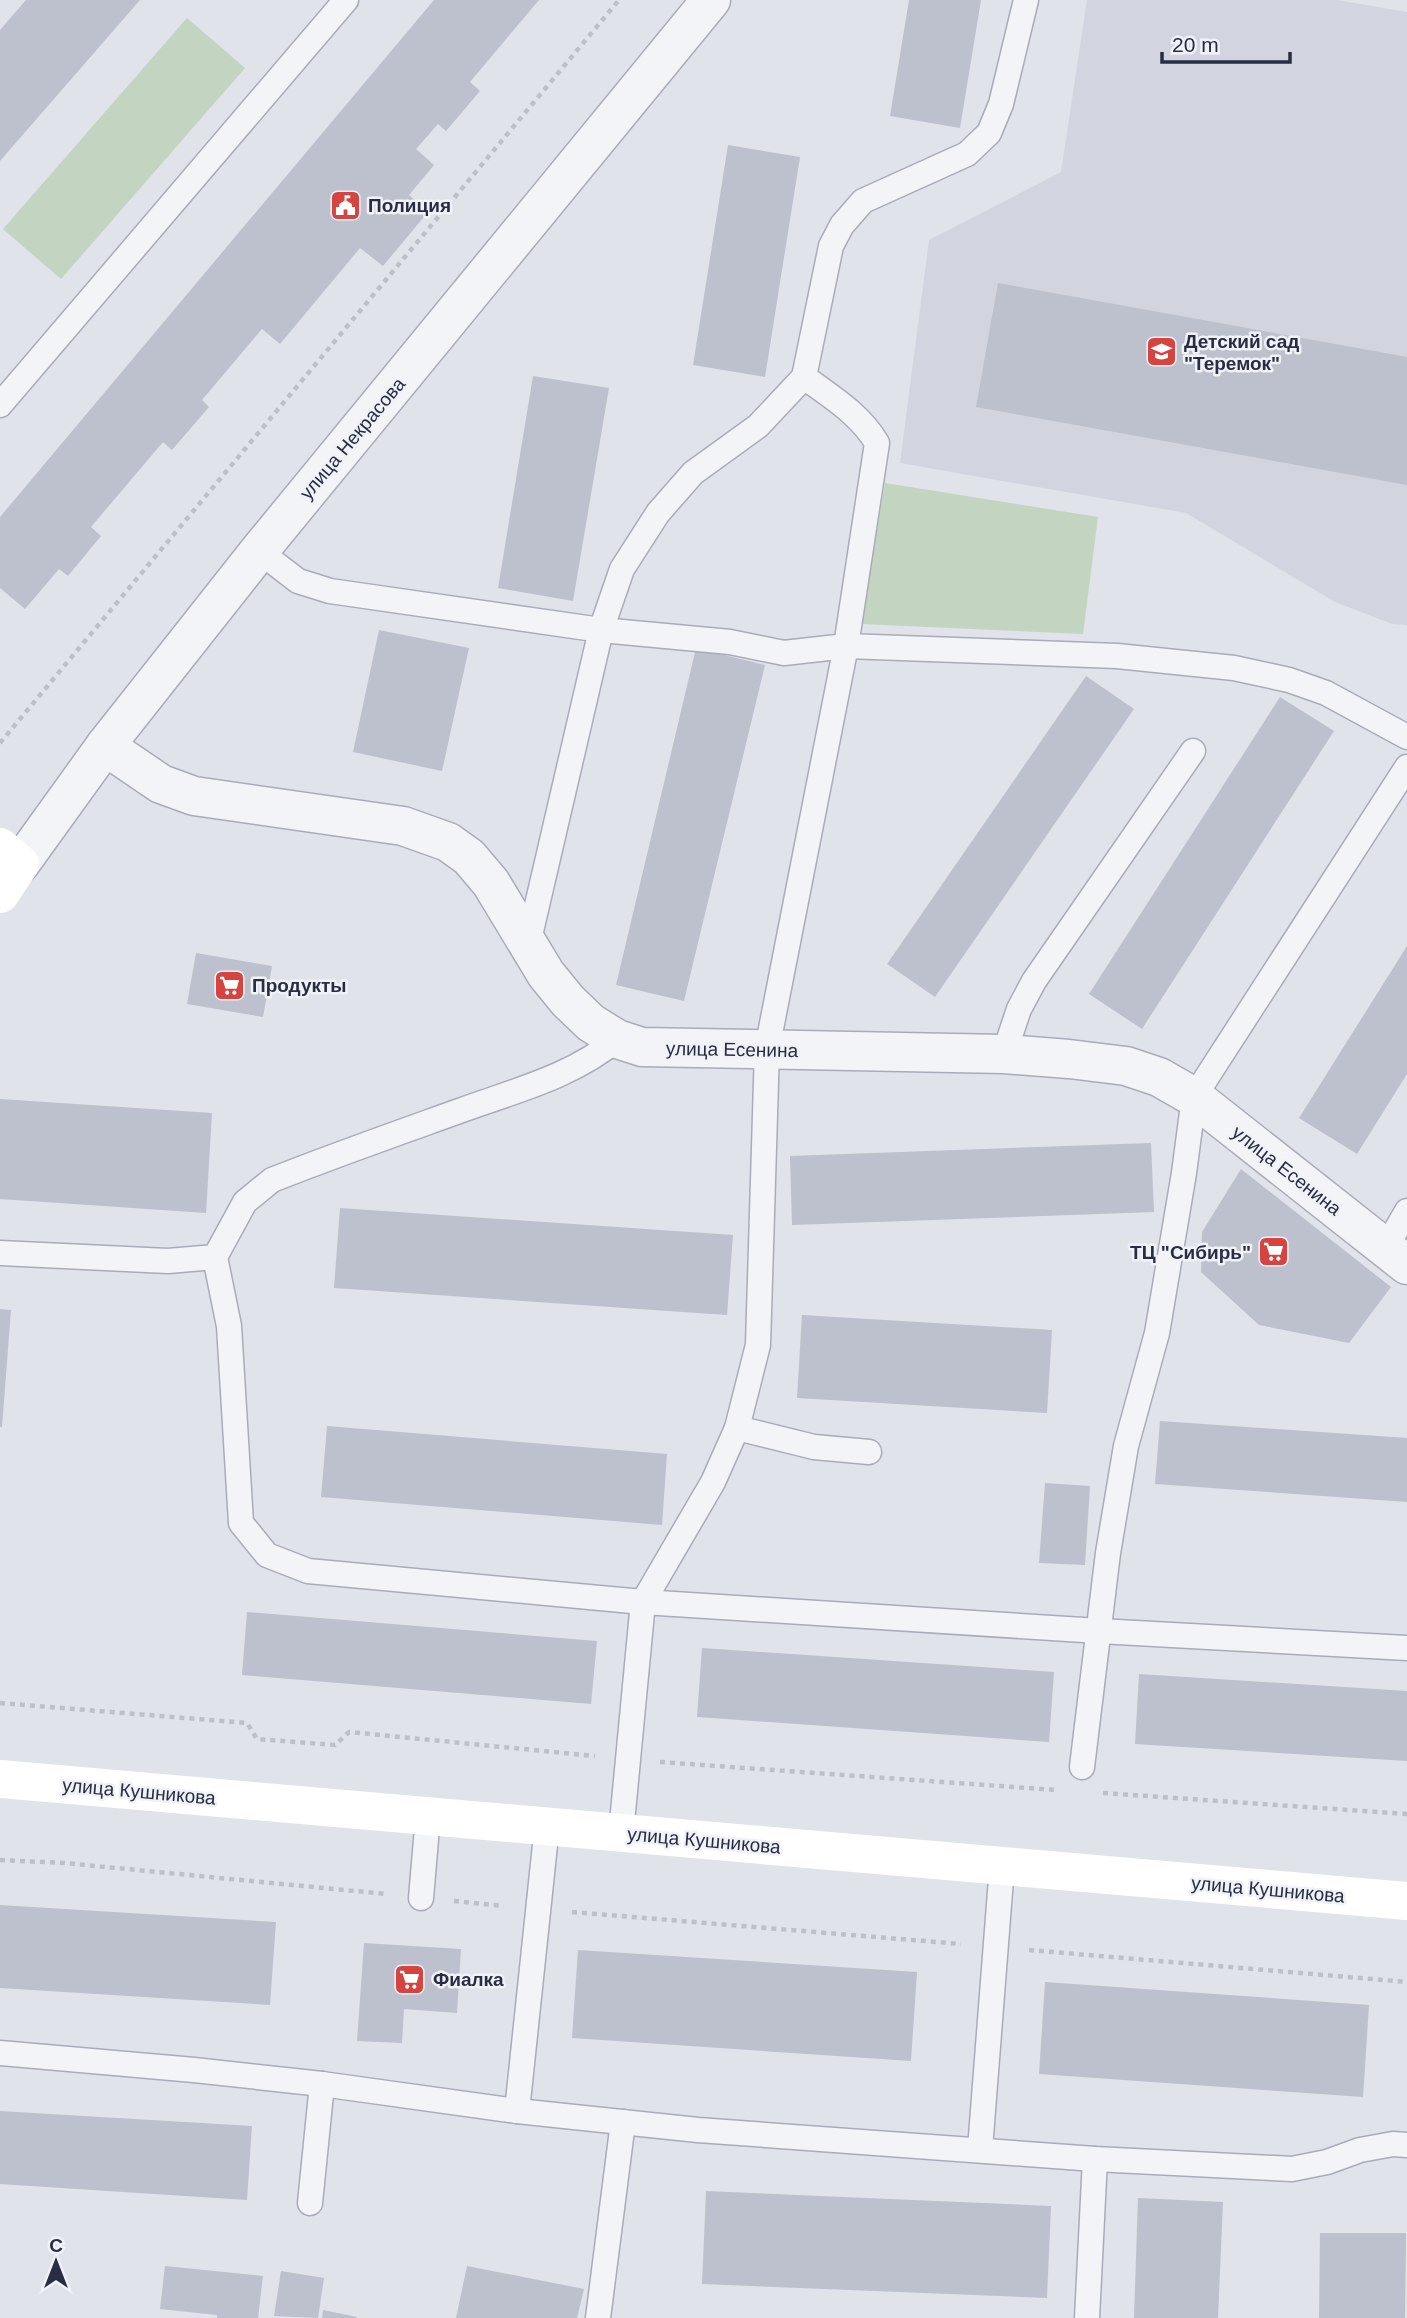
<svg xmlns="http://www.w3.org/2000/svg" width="1407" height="2318" font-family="Helvetica,sans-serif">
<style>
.built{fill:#d2d5df}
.green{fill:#c3d4c1}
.building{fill:#bdc0cd}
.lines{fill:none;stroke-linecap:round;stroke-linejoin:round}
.lane-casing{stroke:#a9acb8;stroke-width:27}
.street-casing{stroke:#a9acb8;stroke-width:41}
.path{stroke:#bec0c9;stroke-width:4.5;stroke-dasharray:5 5;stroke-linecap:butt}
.lane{stroke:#f3f4f8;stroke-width:24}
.street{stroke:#f3f4f8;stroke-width:38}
.secondary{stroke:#fff;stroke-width:38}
.labels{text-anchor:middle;stroke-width:5;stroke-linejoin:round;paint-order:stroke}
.poi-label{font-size:19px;font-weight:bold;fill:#282d43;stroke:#f0f2f7;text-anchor:start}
.street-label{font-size:19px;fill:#282d43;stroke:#f0f2f7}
</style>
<rect width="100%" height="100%" fill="#e0e3ea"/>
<path class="built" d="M1087,0H1337L1407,12V625L1392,624L1335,602L1186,513L900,463L929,240L1061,172Z"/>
<g class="green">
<path d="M187,18L245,68L61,279L3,229Z"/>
<path d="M885,483L1098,517L1083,634L861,624Z"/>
</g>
<g class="building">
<path d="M26,0H140L0,161V30Z"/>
<path d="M434,0H539L470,82L480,91L446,131L438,124L416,149L434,165L409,195L428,212L383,266L360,248L280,344L262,329L202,400L209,407L172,450L163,442L91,527L101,536L68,576L59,569L25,609L0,588V517Z"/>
<path d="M909,0H981L960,128L890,116Z"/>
<path d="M728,145L800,157L765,377L693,365Z"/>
<path d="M998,283L1407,357V485L976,407Z"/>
<path d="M533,376L609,388L573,601L498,588Z"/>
<path d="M379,630L469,648L442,771L353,752Z"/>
<path d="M696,648L765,665L684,1001L616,985Z"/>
<path d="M1086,676L1134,709L935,997L887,964Z"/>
<path d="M1280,697L1334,731L1142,1029L1089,994Z"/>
<path d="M1407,946V1074L1357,1154L1299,1118Z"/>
<path d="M196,953L272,966L263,1017L187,1004Z"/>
<path d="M0,1099L212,1113L206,1213L0,1199Z"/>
<path d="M1151,1143L1154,1212L792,1225L790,1156Z"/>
<path d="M1241,1169L1391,1287L1349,1343L1259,1325L1201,1272L1202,1232Z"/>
<path d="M340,1208L733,1235L727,1315L334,1288Z"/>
<path d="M0,1309L11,1310L2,1427H0Z"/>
<path d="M802,1315L1052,1330L1047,1413L797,1398Z"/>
<path d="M1160,1421L1407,1438V1502L1155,1484Z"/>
<path d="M327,1426L667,1454L662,1525L321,1497Z"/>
<path d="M1045,1483L1090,1486L1085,1565L1039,1563Z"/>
<path d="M247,1612L597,1641L591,1704L242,1675Z"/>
<path d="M702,1648L1054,1672L1049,1742L697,1717Z"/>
<path d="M1139,1674L1407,1691V1761L1135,1744Z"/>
<path d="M0,1905L276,1922L270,2005L0,1988Z"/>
<path d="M364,1943L461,1949L457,2013L404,2009L402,2043L357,2041Z"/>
<path d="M578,1950L917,1972L911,2061L572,2038Z"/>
<path d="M1045,1982L1369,2005L1363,2097L1039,2074Z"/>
<path d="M0,2111L252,2126L247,2200L0,2184Z"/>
<path d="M706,2191L1051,2206L1047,2298L702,2284Z"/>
<path d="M1138,2198L1223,2202L1218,2318H1134Z"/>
<path d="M1320,2233H1406L1405,2318H1319Z"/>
<path d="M165,2266L263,2276L258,2318H217V2315L160,2309Z"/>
<path d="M467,2266L584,2289L577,2318H456Z"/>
<path d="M281,2271L324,2278L318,2318L274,2316Z"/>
<path d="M323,2310L357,2317L356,2318H322Z"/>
</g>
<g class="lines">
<defs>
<g id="lane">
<path d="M1026,0L1001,104L989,133L967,154L863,201L842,225L831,246L804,377C830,396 860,414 877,443L846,646L1117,656L1234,668L1289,680L1326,693L1407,737"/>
<path d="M0,405L346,0"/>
<path d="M259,551L298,581L330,591L601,630L730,642L784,653L846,646L767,1049L758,1345L737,1428L713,1482L643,1602L621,1833"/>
<path d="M528,944L601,630L622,569L658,513L693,473L758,426L804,377"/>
<path d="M1004,1054L1019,1009L1034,981L1193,751"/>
<path d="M1385,1249L1407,1211"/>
<path d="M0,1253L168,1261L215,1257L245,1202L272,1180C335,1155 398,1133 462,1110C514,1091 574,1076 617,1039"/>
<path d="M215,1257L229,1326L241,1523L267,1555L308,1571L643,1602L1099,1631L1407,1648"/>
<path d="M737,1428L814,1447L869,1452"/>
<path d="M1082,1767L1108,1553L1126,1446L1157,1333L1184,1173L1194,1097L1407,767"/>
<path d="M421,1898L428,1816"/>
<path d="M0,2053L194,2070L322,2084L517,2111L698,2130L1095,2159L1292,2169L1327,2162L1360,2150L1393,2144L1407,2145"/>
<path d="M517,2111L547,1826"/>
<path d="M980,2149L1002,1866"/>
<path d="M310,2203L322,2084"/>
<path d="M598,2318L623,2122"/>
<path d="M1087,2318L1095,2159"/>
</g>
<g id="street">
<path d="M105,746L161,784L194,796L403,826L448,842L469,857L491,883L546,974L568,1001L591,1023L617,1039L642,1047L1004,1054L1069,1059L1126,1066L1159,1077L1194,1097L1407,1265"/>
<path d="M20,864L105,746L259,551L711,0"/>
</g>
</defs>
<use href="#lane" class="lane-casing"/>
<use href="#street" class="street-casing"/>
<g class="path">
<path d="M0,743L619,0"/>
<path d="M0,1703L247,1723L257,1739L335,1745L349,1732L595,1756"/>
<path d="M660,1762L1056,1790"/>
<path d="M1103,1793L1407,1814"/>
<path d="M0,1860L64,1863L386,1894"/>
<path d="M454,1901L504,1906"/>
<path d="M572,1912L961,1944"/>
<path d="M1029,1950L1407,1982"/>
</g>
<use href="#lane" class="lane"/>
<use href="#street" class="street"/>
<g class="secondary">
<path d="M0,847L20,864L0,894"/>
<path d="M0,1779L1407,1901"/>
</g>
</g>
<defs>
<symbol id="civic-square" viewBox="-11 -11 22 22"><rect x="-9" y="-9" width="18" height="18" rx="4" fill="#d54440" stroke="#f0f2f7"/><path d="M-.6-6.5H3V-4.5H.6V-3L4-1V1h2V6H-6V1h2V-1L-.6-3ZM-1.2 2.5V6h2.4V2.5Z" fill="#fff"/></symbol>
<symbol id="school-square" viewBox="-11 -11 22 22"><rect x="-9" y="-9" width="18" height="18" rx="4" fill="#d54440" stroke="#f0f2f7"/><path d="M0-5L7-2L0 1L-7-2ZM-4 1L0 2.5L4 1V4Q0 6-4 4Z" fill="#fff"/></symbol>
<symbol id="supermarket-square" viewBox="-11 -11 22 22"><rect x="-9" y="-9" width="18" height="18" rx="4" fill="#d54440" stroke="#f0f2f7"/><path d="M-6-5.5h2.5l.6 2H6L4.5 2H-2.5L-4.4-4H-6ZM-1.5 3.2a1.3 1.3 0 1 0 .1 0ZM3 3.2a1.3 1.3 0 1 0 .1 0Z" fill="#fff"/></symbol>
</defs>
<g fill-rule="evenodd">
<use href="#civic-square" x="328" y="188" width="35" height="35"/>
<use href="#school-square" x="1144" y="334" width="35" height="35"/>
<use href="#supermarket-square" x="212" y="968" width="35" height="35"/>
<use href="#supermarket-square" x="1256" y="1234" width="35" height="35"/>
<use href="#supermarket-square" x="392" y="1962" width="35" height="35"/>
</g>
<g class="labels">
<g class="poi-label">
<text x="368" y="212">Полиция</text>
<text x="1184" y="348">Детский сад<tspan x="1184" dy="22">"Теремок"</tspan></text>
<text x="252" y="992">Продукты</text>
<text x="1251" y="1259" text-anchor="end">ТЦ "Сибирь"</text>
<text x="433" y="1986">Фиалка</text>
</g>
<g class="street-label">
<text transform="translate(352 438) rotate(-50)" y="7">улица Некрасова</text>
<text transform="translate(732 1049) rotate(1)" y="7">улица Есенина</text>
<text transform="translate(1287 1170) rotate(38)" y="7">улица Есенина</text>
<text transform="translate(139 1791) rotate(5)" y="7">улица Кушникова</text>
<text transform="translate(704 1840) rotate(5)" y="7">улица Кушникова</text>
<text transform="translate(1268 1889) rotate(5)" y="7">улица Кушникова</text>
</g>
</g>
<g transform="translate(56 2262)" stroke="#f0f2f7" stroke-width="5" paint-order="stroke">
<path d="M0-5L12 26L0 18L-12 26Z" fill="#282d43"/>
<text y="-10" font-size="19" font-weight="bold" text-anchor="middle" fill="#282d43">С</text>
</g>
<path d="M1162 52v10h128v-10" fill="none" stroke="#282d43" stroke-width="3.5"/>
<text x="1172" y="52" font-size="21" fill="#282d43" stroke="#f0f2f7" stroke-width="5" paint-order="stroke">20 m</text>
</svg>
